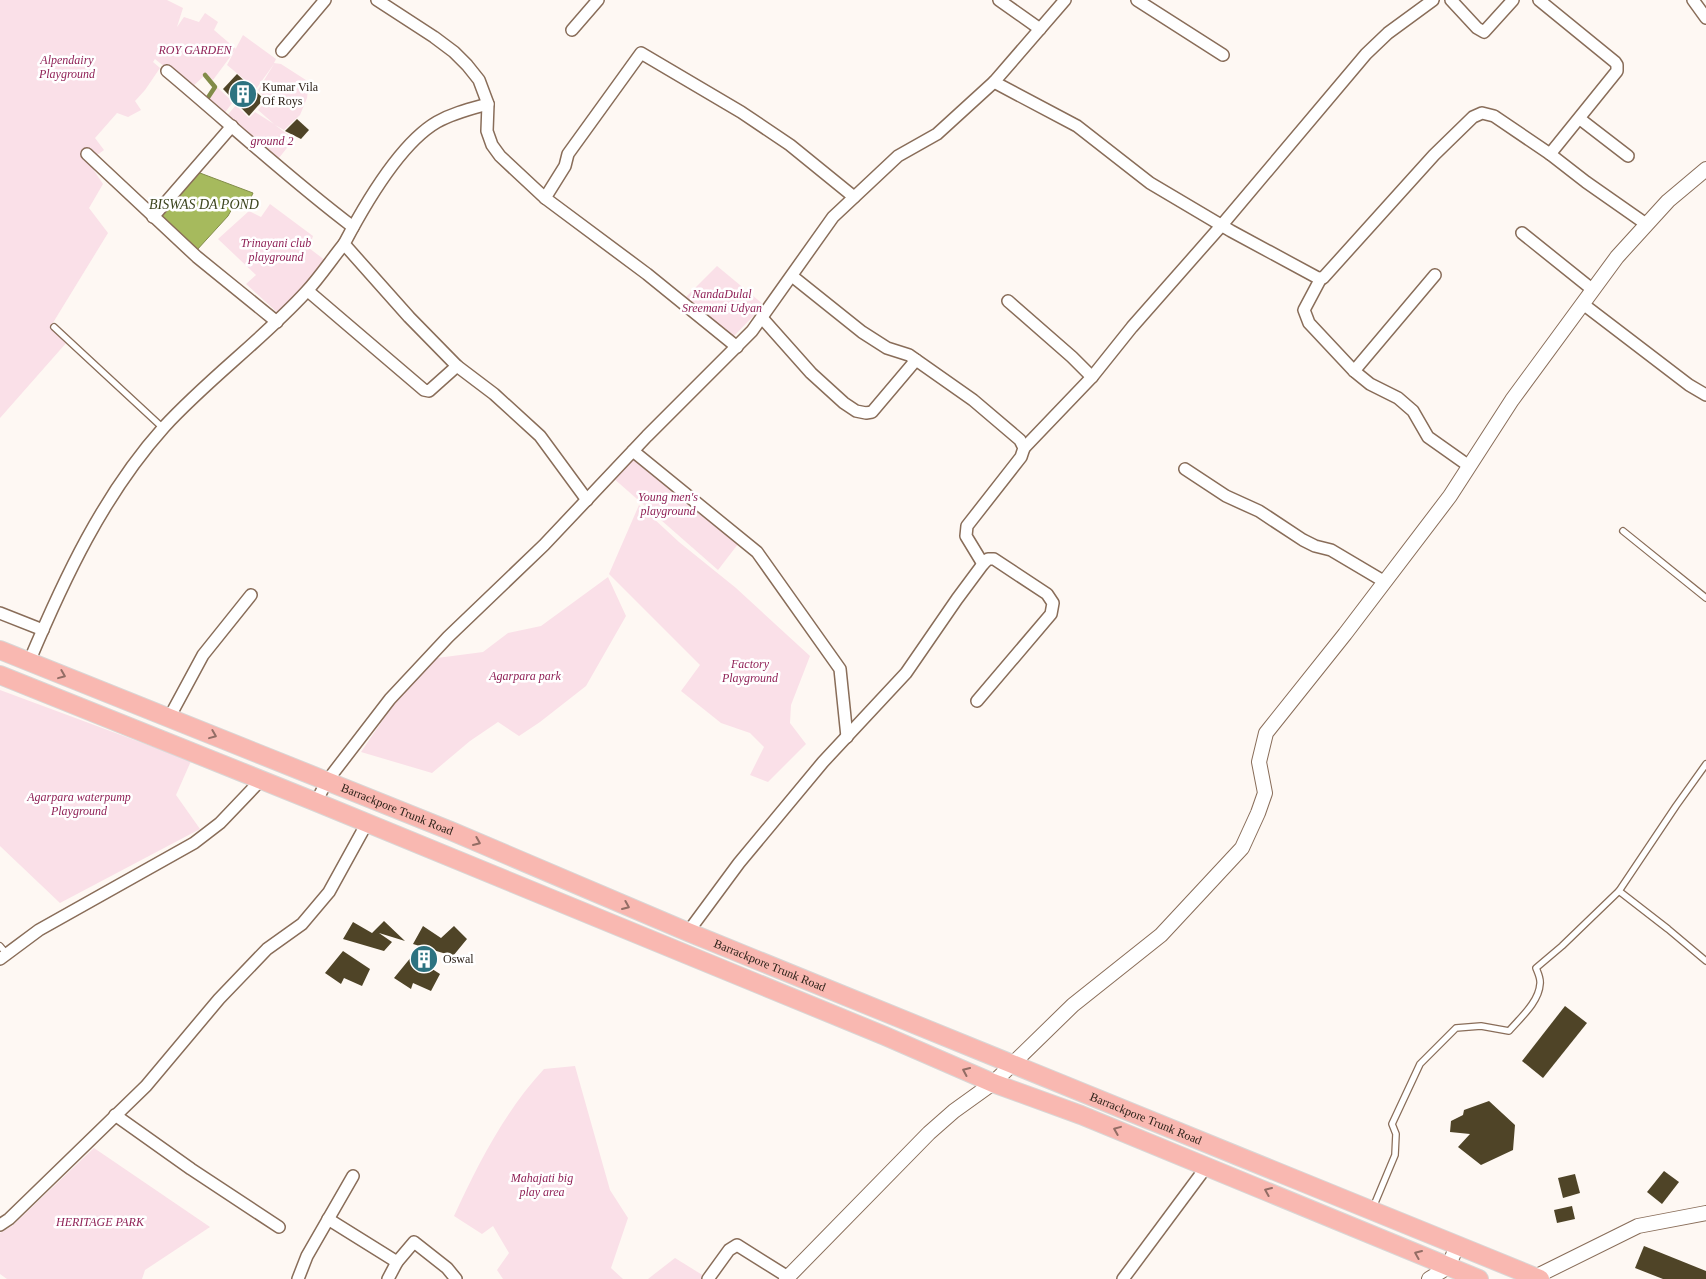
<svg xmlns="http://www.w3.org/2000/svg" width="1706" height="1279" font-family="Georgia,serif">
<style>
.green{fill:#fae0e8}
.water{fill:#a6ba5d;stroke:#828c49}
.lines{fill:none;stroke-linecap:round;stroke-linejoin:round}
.stream{stroke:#828c49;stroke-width:4.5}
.building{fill:#4f4427}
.service-casing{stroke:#896d59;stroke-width:8}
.minor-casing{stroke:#896d59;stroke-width:14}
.tertiary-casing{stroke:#896d59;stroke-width:16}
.primary-casing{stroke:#d9d7d6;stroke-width:20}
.service{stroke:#fff;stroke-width:5.5}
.minor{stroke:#fff;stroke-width:11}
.tertiary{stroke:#fff;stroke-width:14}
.primary{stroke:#f9b8b1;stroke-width:18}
.oneway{stroke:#936d65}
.labels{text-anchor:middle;stroke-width:5;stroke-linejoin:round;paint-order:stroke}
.park-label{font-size:12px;font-style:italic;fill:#902257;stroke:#fff}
.poi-label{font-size:12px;fill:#2d2219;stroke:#fff;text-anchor:start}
.street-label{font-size:12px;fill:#2d2219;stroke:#fff}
.water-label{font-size:14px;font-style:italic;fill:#3c451e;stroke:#fff}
</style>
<rect width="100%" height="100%" fill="#fef8f3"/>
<g class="green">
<path d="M0,0H167L183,8L177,27L184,17L199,22L205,13L218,22L214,30L236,49L213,80L205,75L191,88L155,59L153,62L160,68L145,90L135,101L141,110L128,117L117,113L95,138L104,150L93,158L83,154L103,184L89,208L108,233L51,326L67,342L0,418Z"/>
<path d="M243,35L276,59L274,63L281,64L309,82L307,98L300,115L284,130L275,125L294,139L275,163L225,118L236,105L249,118L255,112L274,124L258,110L267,100L258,90L274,64L256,89L227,65Z"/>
<path d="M217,87L233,102L223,115L207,102Z"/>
<path d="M270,204L313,236L309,248L326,261L311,281L279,314L246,284L256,275L218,239L249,211L261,217Z"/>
<path d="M717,266L764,305L732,338L683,300Z"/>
<path d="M634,452L738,544L718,570L612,477Z"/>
<path d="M639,505L679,542L736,588L810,656L791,705L790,723L806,744L768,782L750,775L764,747L750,733L721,723L681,691L700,665L609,574Z"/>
<path d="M608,577L626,616L586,686L540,722L519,736L498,722L470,741L432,773L361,752L395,702L437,658L483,652L508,633L541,626Z"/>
<path d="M0,690L191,761L176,795L200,829L60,903L0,846Z"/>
<path d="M575,1066L610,1190L628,1218L611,1268L623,1279H503L497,1270L509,1253L493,1226L482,1234L454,1216C478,1164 505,1111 544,1069Z"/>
<path d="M94,1148L210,1227L145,1270L142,1279H7L0,1274V1233L12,1226Z"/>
<path d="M675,1258L704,1276L703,1279H648Z"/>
</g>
<path class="water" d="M200,173L253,193L247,206L234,205L228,216L196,251L158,216L187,184Z"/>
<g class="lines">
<path class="stream" d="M205,75L215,87L205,102"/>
</g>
<g class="building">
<path d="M237,74L264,99L249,116L223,89Z"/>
<path d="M297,119L309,130L301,139L285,131Z"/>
<path d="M384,921L405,941L379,933L392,942L384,951L343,939L353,922L372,933Z"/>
<path d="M423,926L441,938L454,926L467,939L453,956L413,944Z"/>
<path d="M343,951L370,969L362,986L344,978L341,984L325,973Z"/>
<path d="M412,956L440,974L431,991L413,983L411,989L394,978Z"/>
<path d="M1565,1006L1587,1023L1543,1078L1522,1061Z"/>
<path d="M1489,1101L1515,1125L1513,1150L1481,1165L1458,1147L1470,1134L1450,1132L1451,1121L1463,1115L1464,1110Z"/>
<path d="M1664,1171L1679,1182L1662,1204L1647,1192Z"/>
<path d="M1575,1174L1580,1193L1563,1198L1558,1178Z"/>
<path d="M1572,1206L1575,1219L1557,1223L1554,1210Z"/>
<path d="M1644,1246L1706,1271V1279H1663L1635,1268Z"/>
</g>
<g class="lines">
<defs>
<g id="service">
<path d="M54,327L163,428"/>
<path d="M1623,531L1706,598"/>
<path d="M1706,764L1676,806L1619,891L1668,929L1706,961"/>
<path d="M0,946L6,953"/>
<path d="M1372,1210L1395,1155L1396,1134L1392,1124L1420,1064L1456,1028L1481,1026L1509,1031C1520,1018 1539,1002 1540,984C1541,979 1538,973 1536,968L1562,946L1619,891"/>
</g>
<g id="minor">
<path d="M377,0L434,37L454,52L467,65L479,80L488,104L487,131L492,145L500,156L545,198L647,274L737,347"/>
<path d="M999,0L1040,29"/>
<path d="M1137,0L1223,55"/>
<path d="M1451,0L1477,28L1484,32L1513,0"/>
<path d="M1539,0L1615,62L1617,65V71L1550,154"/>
<path d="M1693,0L1706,18"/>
<path d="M572,30L598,0"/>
<path d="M282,51L325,0"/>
<path d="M167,71C229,123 288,178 353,227"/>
<path d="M994,82L1077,126L1150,183L1231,231L1318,278H1323L1434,155L1473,117L1482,113L1494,116L1550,154L1586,182L1646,224"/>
<path d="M488,104C470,109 453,113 437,122C399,144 364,206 344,244L409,317L457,366L494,394L540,436L587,500"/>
<path d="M1580,119L1628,156"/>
<path d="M87,154L197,257L277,322"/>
<path d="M545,198L565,166L568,154L641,53L741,112L790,145L854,197"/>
<path d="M153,217L232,126"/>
<path d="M1522,233L1593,290"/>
<path d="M792,276L862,332L887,348L909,355L973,400L1020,440L1024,448L1021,457L967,526L966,536L983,564"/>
<path d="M1321,278L1304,310L1309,323L1354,371L1370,384L1398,398L1413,411L1428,437L1469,466"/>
<path d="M308,291L424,390L429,391L457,366"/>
<path d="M1008,301L1072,357L1092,377"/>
<path d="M1583,304L1689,385L1706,395"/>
<path d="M762,318L811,373L844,403L856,411L866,413L872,412L916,360"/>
<path d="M1354,371L1435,275"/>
<path d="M1024,448L1092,377L1132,327L1221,226L1366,54L1388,33L1433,0"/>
<path d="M633,451L757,552L840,669L847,737"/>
<path d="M1185,469L1226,496L1259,511L1303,540L1315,546L1331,550L1385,582"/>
<path d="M0,613L43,630"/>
<path d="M29,662C64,579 103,495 164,427C208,379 262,340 306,292C320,277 331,260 344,244"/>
<path d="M169,718L203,655L251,595"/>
<path d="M316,802L327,781L390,699L448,637L544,545L647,436L752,331L833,217L898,156L937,134L994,82L1065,0"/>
<path d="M688,932L739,863L823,762L906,673L957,599L983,564L988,559H994L1047,594L1053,603L1051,614L977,701"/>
<path d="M0,959L39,930L194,843L220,823L261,780"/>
<path d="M115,1115L191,1169L279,1227"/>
<path d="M328,1219L397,1262"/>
<path d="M0,1225L9,1219L146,1086L219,999L267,949L302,924L329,892L367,823"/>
<path d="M298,1279L307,1256L353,1176"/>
<path d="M388,1279L397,1262L414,1242L447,1268L456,1279"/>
<path d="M708,1279L729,1250L737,1245L788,1277"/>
<path d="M1123,1279L1207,1166"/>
</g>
<g id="tertiary">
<path d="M1535,1277L1638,1226L1706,1213"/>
<path d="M786,1279L929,1133L954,1111L993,1083L1073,1005L1161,935L1242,848L1258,813L1265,793L1259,762L1266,733L1345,634L1450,496L1512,400L1617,257L1668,201L1706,169"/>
<path d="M1429,1279L1448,1267L1457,1246"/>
</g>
<g id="primary">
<path id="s1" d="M0,650L451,831L688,932L1540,1279"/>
<path d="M0,675L316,802L885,1036L993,1083L1081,1115L1479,1279"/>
</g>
</defs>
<use href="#service" class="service-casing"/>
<use href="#minor" class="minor-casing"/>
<use href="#tertiary" class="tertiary-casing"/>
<use href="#primary" class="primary-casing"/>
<use href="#service" class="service"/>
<use href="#minor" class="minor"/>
<use href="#tertiary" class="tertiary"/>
<use href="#primary" class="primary"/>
</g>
<defs><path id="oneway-chevron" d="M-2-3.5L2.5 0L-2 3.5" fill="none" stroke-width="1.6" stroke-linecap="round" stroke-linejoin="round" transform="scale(1.25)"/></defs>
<g class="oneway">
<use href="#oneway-chevron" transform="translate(62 675) rotate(22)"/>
<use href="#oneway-chevron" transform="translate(213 735) rotate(22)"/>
<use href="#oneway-chevron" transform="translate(477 842) rotate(23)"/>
<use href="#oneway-chevron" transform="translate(626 906) rotate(23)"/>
<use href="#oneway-chevron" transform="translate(966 1071) rotate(-156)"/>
<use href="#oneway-chevron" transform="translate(1117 1130) rotate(-158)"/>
<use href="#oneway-chevron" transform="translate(1268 1191) rotate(-157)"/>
<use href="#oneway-chevron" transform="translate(1418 1254) rotate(-157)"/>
</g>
<defs>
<symbol id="building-disc" viewBox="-11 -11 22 22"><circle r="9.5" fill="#2d7381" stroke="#fff"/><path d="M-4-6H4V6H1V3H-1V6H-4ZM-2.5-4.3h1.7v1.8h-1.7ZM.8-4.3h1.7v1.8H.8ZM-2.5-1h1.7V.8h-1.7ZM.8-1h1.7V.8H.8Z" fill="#fff"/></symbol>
</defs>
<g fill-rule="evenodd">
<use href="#building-disc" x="227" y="78" width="32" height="32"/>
<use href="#building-disc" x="408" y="943" width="32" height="32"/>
</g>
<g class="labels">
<g class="park-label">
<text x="195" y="54">ROY GARDEN</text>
<text x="67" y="64">Alpendairy<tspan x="67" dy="14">Playground</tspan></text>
<text x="272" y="145">ground 2</text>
<text x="276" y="247">Trinayani club<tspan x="276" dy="14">playground</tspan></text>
<text x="722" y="298">NandaDulal<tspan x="722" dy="14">Sreemani Udyan</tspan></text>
<text x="668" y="501">Young men's<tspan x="668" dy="14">playground</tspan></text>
<text x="750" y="668">Factory<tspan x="750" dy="14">Playground</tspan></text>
<text x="525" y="680">Agarpara park</text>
<text x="79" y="801">Agarpara waterpump<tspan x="79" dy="14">Playground</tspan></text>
<text x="542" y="1182">Mahajati big<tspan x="542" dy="14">play area</tspan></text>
<text x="100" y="1226">HERITAGE PARK</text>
</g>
<g class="poi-label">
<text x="262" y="91">Kumar Vila<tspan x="262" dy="14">Of Roys</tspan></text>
<text x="443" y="963">Oswal</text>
</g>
<g class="street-label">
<text dy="4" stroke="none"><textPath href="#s1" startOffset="428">Barrackpore Trunk Road</textPath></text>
<text dy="4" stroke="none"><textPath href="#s1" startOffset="832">Barrackpore Trunk Road</textPath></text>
<text dy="4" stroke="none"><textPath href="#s1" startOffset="1238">Barrackpore Trunk Road</textPath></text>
</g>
<g class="water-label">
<text x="204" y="209">BISWAS DA POND</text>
</g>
</g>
</svg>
